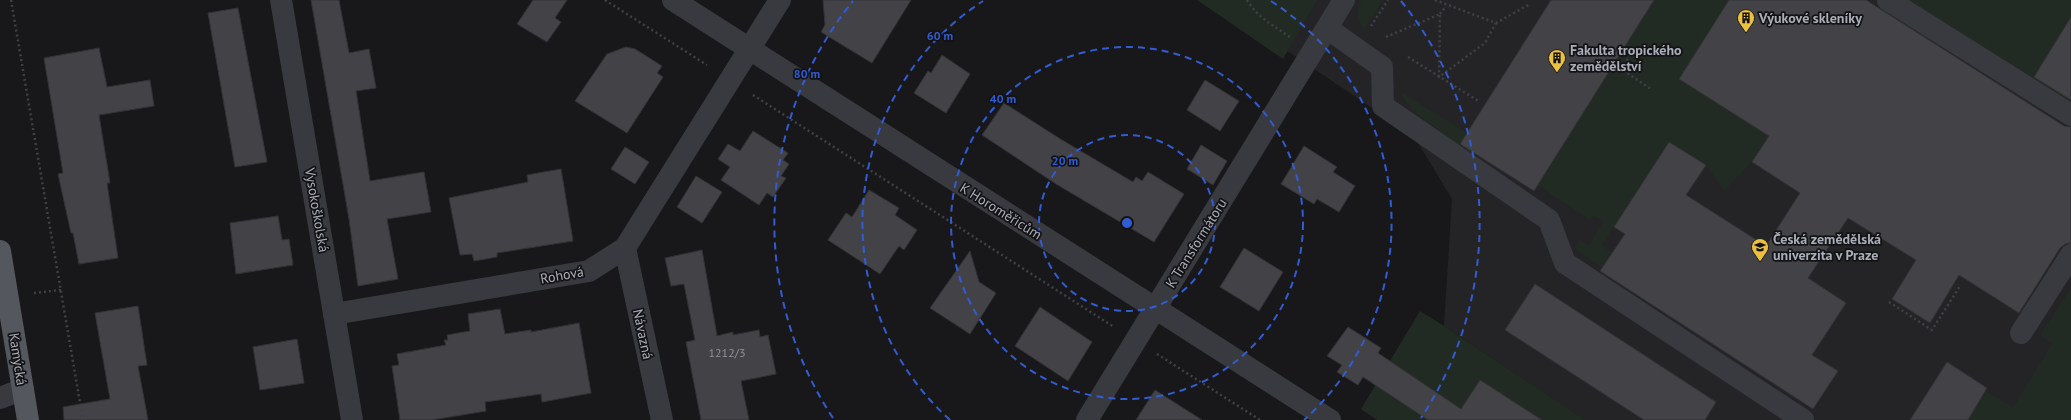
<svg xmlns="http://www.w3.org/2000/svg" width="2071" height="420" font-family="'PT Sans',sans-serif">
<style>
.built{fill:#242427}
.green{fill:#222a24}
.building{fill:#434347;stroke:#333236}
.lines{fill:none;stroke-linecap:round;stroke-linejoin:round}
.path{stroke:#3f4146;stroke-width:2.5;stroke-dasharray:2 3;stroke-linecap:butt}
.minor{stroke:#393a3f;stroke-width:22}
.major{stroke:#55575e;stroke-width:22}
.ring{fill:none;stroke:#325cd3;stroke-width:2;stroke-dasharray:7 5}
.labels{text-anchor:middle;stroke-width:3.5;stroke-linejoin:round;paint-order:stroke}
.number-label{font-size:12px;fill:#91939c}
.poi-label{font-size:14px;font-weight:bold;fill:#abaeb9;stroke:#131315;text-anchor:start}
.street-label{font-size:14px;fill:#abaeb9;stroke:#131315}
.centre{fill:#325cd3;stroke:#131315;stroke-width:2}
.ring-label{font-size:12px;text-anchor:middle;font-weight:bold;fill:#325cd3;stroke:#131315;stroke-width:3.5;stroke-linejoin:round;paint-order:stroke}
</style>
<rect width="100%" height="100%" fill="#18181a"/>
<path class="built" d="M1211,0H2071V420H1584L1444,326L1452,199L1414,136Z"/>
<g class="green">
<path d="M1197,0H1317L1283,59Z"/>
<path d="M1361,0H1383L1364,30C1357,21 1356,11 1361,0Z"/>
<path d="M1654,0H1729L1679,79L1732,113L1754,79L1791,102L1752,162L1724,191L1706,165L1669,142L1602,245L1613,253L1603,268L1574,249L1580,240L1589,245L1604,221L1594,215L1590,220L1537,185Z"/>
<path d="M1888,0H2071V115Z"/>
<path d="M1401,92L1467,133L1458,147L1438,134L1439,130C1424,119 1408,110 1401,92Z"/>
<path d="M2071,288V420H1968L1986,391L2013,407L2052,344L2040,335Z"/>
<path d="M1420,311L1444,326L1585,420H1377L1361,409Z"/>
</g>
<g class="building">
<path d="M311,0H339L349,53L369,49L376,88L356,91L370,181L424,172L431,212L387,219L398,279L358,286L349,219Z"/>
<path d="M533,0H567L555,18L561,22L547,42L517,24Z"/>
<path d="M823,0H911L872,63L821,32L825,25Z"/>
<path d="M1551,0H1654L1534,191L1460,144Z"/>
<path d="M1729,0H1866L2064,126L2071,127V243L2065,244L2060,248L2019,313L1959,275L1930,323L1892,299L1916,260L1848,218L1808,278L1846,303L1812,355L1838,371L1813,409L1600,271L1625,234L1614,227L1669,142L1706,165L1686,195L1766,246L1800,193L1752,162L1769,136L1679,79Z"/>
<path d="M238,8L267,162L235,167L208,13Z"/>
<path d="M2071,17V100L2034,77Z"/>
<path d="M626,47L635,49L662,66L657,73L663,77L627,133L575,101L607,54Z"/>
<path d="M99,48L107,87L150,80L154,106L99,115L110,183H107L118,258L79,264L73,233H71L58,174L63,173L44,58Z"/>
<path d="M942,55L970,74L946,113L914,93L928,71L931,73Z"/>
<path d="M1205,80L1239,101L1220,131L1187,110Z"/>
<path d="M1004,103L1062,140L1133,182L1136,177L1142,181L1148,172L1184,194L1154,242L1056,184L982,135Z"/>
<path d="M753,131L788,153L783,160L789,164L781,176L786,178L773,197L767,193L759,205L721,180L730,167L718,159L728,144L740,151Z"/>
<path d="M1201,145L1227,161L1213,185L1187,169Z"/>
<path d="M1304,146L1337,167L1333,172L1355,186L1339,212L1317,199L1314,204L1281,184Z"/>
<path d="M625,147L649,162L635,184L611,169Z"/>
<path d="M561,169L573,241L497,253V257L474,261L472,254L460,255L449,198L528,182L527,175Z"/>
<path d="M696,176L722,192L702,223L677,207Z"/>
<path d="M869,190L899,208L895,215L917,230L904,250L899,246L880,274L828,240L846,213L852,217Z"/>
<path d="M278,216L282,240L289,239L293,265L236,274L230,223Z"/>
<path d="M1244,248L1283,272L1259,311L1220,287Z"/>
<path d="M702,250L717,336L733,332V335L759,330L760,337L768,335L776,374L741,381L749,420H701L686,342L695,340L684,284L671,286L665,258Z"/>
<path d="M970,251L979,282L996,293L970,334L930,308Z"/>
<path d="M1535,284L1716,402L1705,420H1644L1505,330Z"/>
<path d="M138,306L147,365L138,366L148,420H64L63,407L110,399L95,313Z"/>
<path d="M1040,307L1092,342L1068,381L1015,346Z"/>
<path d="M500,309L505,334L531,330V332L579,323L591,393L542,402L541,394L485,402L486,411L432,420H400L392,366L399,365L397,354L446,345L444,340H448L447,335L470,331L468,314Z"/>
<path d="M1348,327L1381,348L1378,353L1461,409L1480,380L1542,420H1428L1363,377L1358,385L1337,372L1342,365L1327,356Z"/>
<path d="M297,339L304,383L260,390L253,347Z"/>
<path d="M1947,362L1987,388L1968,420H1910Z"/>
<path d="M1155,390L1202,420H1136Z"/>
</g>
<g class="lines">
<g class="path">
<path d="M11,0L83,420"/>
<path d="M605,0L707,65"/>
<path d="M1247,0C1257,17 1274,26 1290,37"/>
<path d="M1435,0L1496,23L1530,4"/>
<path d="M1440,14L1446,6"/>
<path d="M1371,26L1388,0"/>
<path d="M1386,37L1440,14L1439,77L1485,43L1496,23"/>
<path d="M1408,57L1480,102"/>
<path d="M1628,59L1621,69L1651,89"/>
<path d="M753,95L1114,327"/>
<path d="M34,293L61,290"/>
<path d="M1889,302L1932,330L1960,286"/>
<path d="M1157,354L1260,420"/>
</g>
<g class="minor">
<path d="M281,0L352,420"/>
<path d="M673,0L1330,420"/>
<path d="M1888,0L2071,115"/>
<path d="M1327,28L1382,67L1383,106L1549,220L1565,263L1803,420"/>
<path d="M625,248L662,420"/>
<path d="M334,314L589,271L625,248L780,0"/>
<path d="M2021,333L2071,255"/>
<path d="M0,398L23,389"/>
<path d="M1087,420L1344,0"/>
</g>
<path class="major" d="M0,251L28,420"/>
</g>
<g class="ring">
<circle cx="1127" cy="223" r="88"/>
<circle cx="1127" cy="223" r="176"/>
<path d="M950 420A265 265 0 0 1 983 1M1271 1A265 265 0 0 1 1304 420"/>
<path d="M833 418A353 353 0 0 1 853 1M1401 1A353 353 0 0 1 1421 418"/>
</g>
<defs>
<symbol id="building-pin" viewBox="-11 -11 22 30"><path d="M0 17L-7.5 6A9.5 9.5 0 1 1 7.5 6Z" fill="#ebc03f" stroke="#131315"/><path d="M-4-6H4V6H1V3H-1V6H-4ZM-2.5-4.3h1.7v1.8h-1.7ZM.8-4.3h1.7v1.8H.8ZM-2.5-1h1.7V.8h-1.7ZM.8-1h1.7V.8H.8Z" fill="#111"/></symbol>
<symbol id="university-pin" viewBox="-11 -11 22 30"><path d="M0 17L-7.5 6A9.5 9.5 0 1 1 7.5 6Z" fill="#ebc03f" stroke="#131315"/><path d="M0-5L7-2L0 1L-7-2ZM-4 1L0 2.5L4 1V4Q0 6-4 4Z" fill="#111"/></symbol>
</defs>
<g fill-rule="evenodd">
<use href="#building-pin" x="1736" y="8" width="20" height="27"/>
<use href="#building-pin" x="1547" y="48" width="20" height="27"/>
<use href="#university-pin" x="1750" y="237" width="20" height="27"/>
</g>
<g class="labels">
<g class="number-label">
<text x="727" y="357">1212/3</text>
</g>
<g class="poi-label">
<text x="1759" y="23">Výukové skleníky</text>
<text x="1570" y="55">Fakulta tropického<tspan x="1570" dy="16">zemědělství</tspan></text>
<text x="1773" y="244">Česká zemědělská<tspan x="1773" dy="16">univerzita v Praze</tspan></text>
</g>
<g class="street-label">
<text transform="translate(317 210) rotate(80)" y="5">Vysokoškolská</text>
<text transform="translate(1001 211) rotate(32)" y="5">K Horoměřicům</text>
<text transform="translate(1196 243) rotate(-58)" y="5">K Transformátoru</text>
<text transform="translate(562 275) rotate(-10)" y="5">Rohová</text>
<text transform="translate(643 334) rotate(78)" y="5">Návazná</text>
<text transform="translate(18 359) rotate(81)" y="5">Kamýcká</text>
</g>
</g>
<circle cx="1127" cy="223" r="6" class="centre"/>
<g class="ring-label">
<text x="940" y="40">60 m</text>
<text x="807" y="78">80 m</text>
<text x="1003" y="103">40 m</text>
<text x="1065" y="165">20 m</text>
</g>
</svg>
